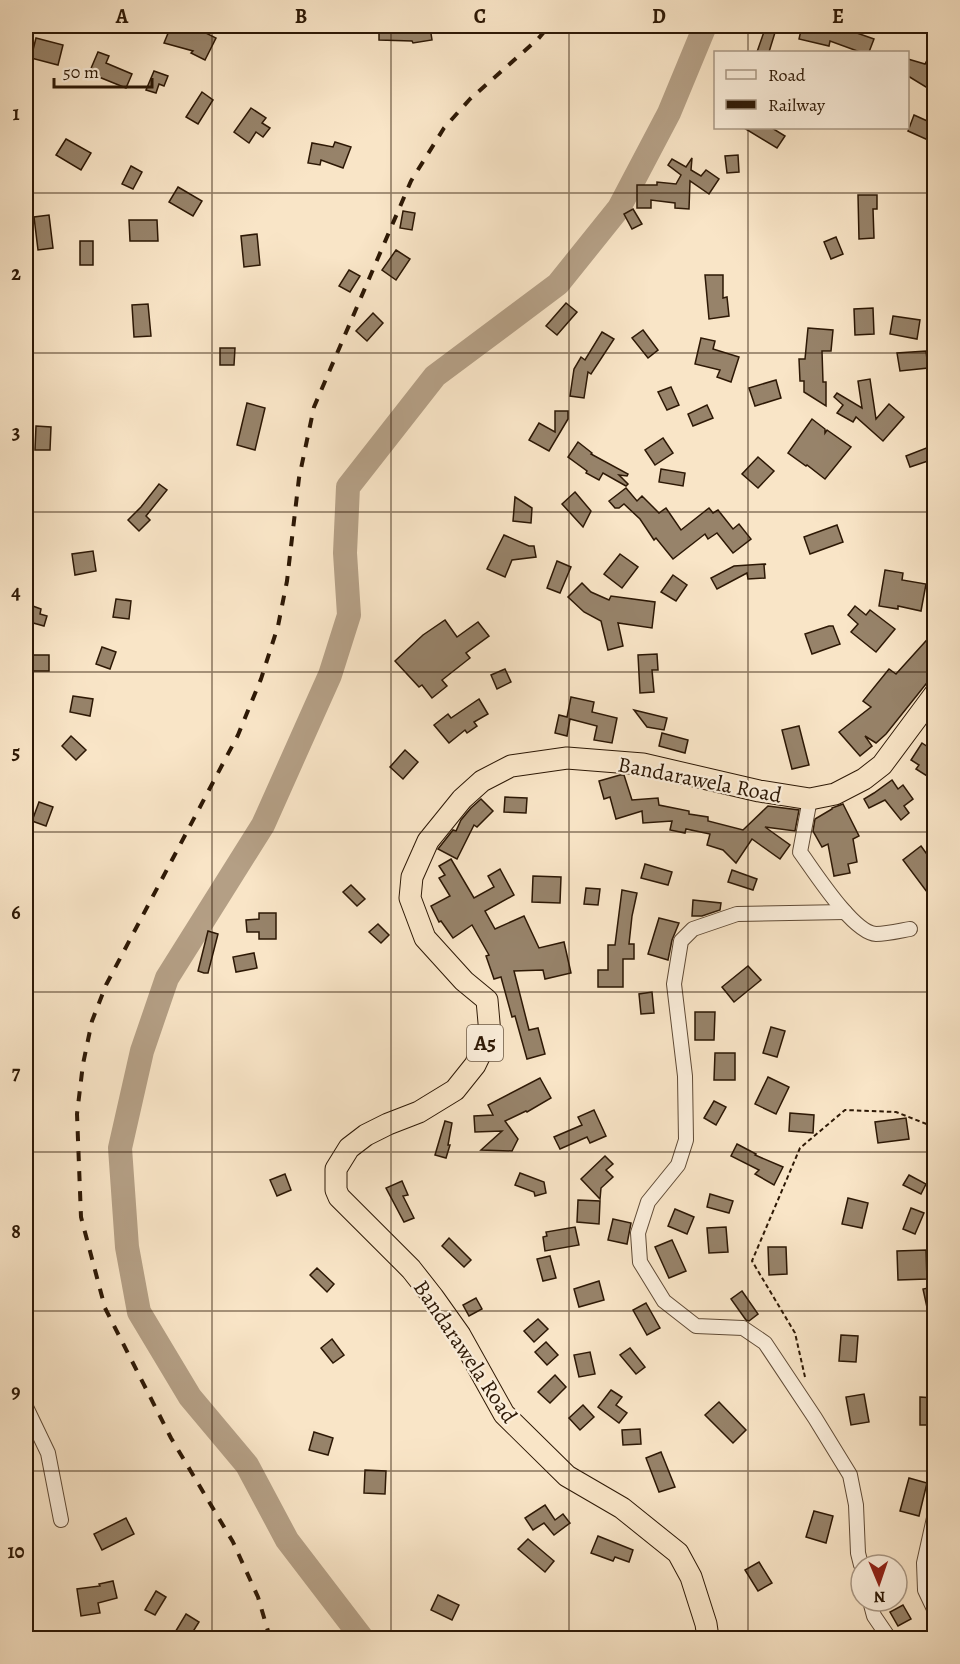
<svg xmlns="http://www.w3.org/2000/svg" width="960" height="1664" font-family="Alegreya,serif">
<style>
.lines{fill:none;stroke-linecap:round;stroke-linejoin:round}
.river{stroke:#b49f85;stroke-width:24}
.building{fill:#97836a;stroke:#2d1805;stroke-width:1.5}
.minor-casing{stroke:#604b36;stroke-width:16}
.highway-casing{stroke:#2d1805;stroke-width:23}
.path{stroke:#2d1805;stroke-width:2;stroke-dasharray:4.5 3;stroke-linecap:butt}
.minor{stroke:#fbeedb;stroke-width:14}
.highway{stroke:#f9e5c7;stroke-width:21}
.rail{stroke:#2d1805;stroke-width:4;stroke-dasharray:10 10;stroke-linecap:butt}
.grid{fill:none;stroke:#2d1805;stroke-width:1.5;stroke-opacity:0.55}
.labels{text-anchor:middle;stroke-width:4.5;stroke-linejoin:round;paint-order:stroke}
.shield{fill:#fbeedb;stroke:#6b5845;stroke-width:1.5}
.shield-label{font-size:21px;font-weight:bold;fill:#2d1805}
.street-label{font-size:22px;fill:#2d1805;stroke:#fbeedb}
.neatline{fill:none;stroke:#2d1805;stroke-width:2}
.grid-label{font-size:20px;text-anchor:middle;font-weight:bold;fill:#2d1805}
</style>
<rect width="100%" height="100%" fill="#f9e5c7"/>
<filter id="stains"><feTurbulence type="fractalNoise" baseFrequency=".00333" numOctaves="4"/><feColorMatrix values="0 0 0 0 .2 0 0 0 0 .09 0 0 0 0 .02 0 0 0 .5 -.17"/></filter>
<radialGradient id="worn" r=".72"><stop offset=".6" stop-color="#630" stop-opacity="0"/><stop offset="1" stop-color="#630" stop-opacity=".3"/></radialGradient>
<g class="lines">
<path class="river" d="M362,1638L287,1540L247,1465L190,1397L139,1312L127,1247L120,1148L142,1051L167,978L263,825L330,675L349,615L345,553L348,487L435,376L558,284L619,208L669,113L705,26"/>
</g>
<g class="building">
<path d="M171,26H192L216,38L205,60L191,53L193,51L164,43Z"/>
<path d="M766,26H777L769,52H757Z"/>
<path d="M802,26H837L874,39L869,52H860L830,41L829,46L799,39Z"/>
<path d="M430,27L432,40L413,43L412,41L379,40V30H407Z"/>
<path d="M36,38L63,45L58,65L31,58Z"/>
<path d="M934,47V92L908,76V59L925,64Z"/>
<path d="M98,52L109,56L106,63L132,74L126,88L89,73Z"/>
<path d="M154,71L168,76L164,86L159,84L156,93L146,90Z"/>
<path d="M202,92L213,100L198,124L186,117Z"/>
<path d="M251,108L266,118L262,123L270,128L263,137L256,132L249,143L234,132Z"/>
<path d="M914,115L934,124L928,140L908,131Z"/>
<path d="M744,128H772L785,136L777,148Z"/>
<path d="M66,139L91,153L81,170L56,155Z"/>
<path d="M335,142L351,147L343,168L321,160L320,165L308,163L312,143L333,147Z"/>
<path d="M738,155L739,172L727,173L725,156Z"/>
<path d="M692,158L691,170L701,176L706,170L719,179L709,194L690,181L689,209L675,208V203L651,200V208H637V185H657V182L676,184L681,175L668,165L672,159L686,167Z"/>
<path d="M131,166L142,172L133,189L122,184Z"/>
<path d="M178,187L202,201L193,216L169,202Z"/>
<path d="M858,195H877V209H873L874,238L859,239Z"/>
<path d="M633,209L642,224L632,229L624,214Z"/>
<path d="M403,211L415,213L412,230L400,228Z"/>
<path d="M49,215L53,248L38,250L34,217Z"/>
<path d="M129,220H157L158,241H130Z"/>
<path d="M257,234L260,265L244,267L241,236Z"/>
<path d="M836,237L843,254L831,259L824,242Z"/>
<rect x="80" y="241" width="13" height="24"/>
<path d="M396,250L410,259L396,280L382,270Z"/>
<path d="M349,270L360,276L350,292L339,286Z"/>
<path d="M705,275H723V298L727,297L729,316L709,319Z"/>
<path d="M566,303L577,312L557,335L546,326Z"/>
<path d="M148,304L151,336L134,337L132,305Z"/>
<path d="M873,308L874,334L855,335L854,309Z"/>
<path d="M373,313L383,323L367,341L356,331Z"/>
<path d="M893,316L920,320L917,339L890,334Z"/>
<path d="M808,328L833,330L831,351H822L823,382H826V406L804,392V381H800L799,359H805Z"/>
<path d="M643,330L658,350L648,358L632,338Z"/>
<path d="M602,332L614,339L591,374L588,372L584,398L570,396L574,369L581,357L585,360Z"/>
<path d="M701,338L715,341L713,349L739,357L731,382L717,377L720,370L695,364Z"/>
<path d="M220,348H235L234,365H220Z"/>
<path d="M926,351L928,368L900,371L897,353Z"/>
<path d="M870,379L876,419L889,404L904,417L883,441L856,417L853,422L837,413L843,405L834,397L837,393L862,408L858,381Z"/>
<path d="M776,380L781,398L755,406L749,388Z"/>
<path d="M671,387L679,405L667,410L658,392Z"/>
<path d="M247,403L265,408L255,450L237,445Z"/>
<path d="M707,405L713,418L693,426L688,414Z"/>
<path d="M555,411H568V419L549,451L529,440L539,423L555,432Z"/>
<path d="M812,419L825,429V433L827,430L851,447L825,479L807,465L806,466L788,453Z"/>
<path d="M36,426L51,427L50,450H35Z"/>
<path d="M663,438L673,453L655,465L645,450Z"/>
<path d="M578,442L592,453L591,454L628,474L627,476L619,475L628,484L626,486L603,473L599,480L586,473L587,471L568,457Z"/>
<path d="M934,445V459L910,467L906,456Z"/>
<path d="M758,457L774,471L758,488L742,474Z"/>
<path d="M661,469L685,473L683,486L659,482Z"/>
<path d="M159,484L167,490L146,516L150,520L139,531L128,520L141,507Z"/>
<path d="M626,488L637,501L642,496L659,513L666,508L681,530L709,508L713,513L718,510L733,529L739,524L751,539L733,553L717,533L708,539L705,534L673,559L656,538L654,540L640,519L624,504L619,508H615L609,501Z"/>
<path d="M575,492L591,511L583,527L562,504Z"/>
<path d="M515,497L532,508L531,523L513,521Z"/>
<path d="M837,525L843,542L810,554L804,537Z"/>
<path d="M504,535L529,546H534L536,557L512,560L505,577L487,569Z"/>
<path d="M93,551L96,571L75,575L72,554Z"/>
<path d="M620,554L638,567L622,588L604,574Z"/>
<path d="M557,561L571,567L560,593L547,588Z"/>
<path d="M764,564H766L764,565L765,578L748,579L747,573L717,589L711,578L734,566Z"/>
<path d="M885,570L903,573L902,580L926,584L921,611L898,606V609L879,606Z"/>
<path d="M673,575L687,585L676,601L661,592Z"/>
<path d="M582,583L591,592L609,600L611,596L655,602L652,628L618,623L623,646L608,650L601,621L584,612L568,597Z"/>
<path d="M116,599L131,601L129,619L113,617Z"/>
<path d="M30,605L41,609L40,614L47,616L44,626L26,621Z"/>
<path d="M855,606L866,615L870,610L895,629L876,652L851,632L858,624L848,615Z"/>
<path d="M445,620L457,637L478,622L489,636L466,653L470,658L442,680L447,686L432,698L422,685L419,687L395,661L423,635Z"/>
<path d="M829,626H833L840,644L812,654L805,634Z"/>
<path d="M934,632V674L886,734L876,743L865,736L872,746L860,756L839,732L871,707L863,701L889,669L896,674Z"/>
<path d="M102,647L116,652L110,669L96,664Z"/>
<path d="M657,654L658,670H652L654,692L640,693L638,655Z"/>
<path d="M28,655H49V671H27Z"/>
<path d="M505,669L511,682L497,689L491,675Z"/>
<path d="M73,696L93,699L90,716L70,712Z"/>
<path d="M571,697L594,702L592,712L617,718L612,743L594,740L597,726L570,719L567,736L555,733L559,715L567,717Z"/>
<path d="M479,699L488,714L474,722L477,726L467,733L465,730L449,743L434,725L448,714L451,718Z"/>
<path d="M634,710L667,718L664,730L647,727Z"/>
<path d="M799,726L809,765L792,769L782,730Z"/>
<path d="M662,733L688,740L685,753L659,746Z"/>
<path d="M71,736L86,750L76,760L62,746Z"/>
<path d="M922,743L934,751V765L927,776L916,769L919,765L911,760Z"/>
<path d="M405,750L418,762L403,779L390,767Z"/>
<path d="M620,775H624L632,800L658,798L659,805L689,811V814L708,817V821L743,830L768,806L799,810L795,831L765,827L790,845L780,859L752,839L736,863L723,850L707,845L710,834L686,829L685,833L670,830L672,821L643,823L642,811L616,819L610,797L604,799L599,781Z"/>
<path d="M892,780L898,789L903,785L913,799L904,806L909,813L901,820L885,800L869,808L864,799L874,793Z"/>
<path d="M505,797L527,798L526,813L504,812Z"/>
<path d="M481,799L493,811L477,827L474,825L457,859L438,849L453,830L456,831L461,820L471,808Z"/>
<path d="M39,802L53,807L46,826L32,821Z"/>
<path d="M843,804L859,836L853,839L857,862L848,864L850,873L834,876L828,844L822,847L813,831L815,819L832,809V808Z"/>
<path d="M921,846L934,864V887L927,892L903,860Z"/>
<path d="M451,859L474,898L494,887L488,876L500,869L514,895L485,911L495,929L524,916L539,948L564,942L571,973L545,979L543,970L514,971L529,1030L538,1028L545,1054L527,1059L515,1016L512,1017L501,977L494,979L486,956L489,955L472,925L453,938L441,921L439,922L431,906L450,896L439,878L445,875L439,866Z"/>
<path d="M645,864L672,872L668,885L641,878Z"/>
<path d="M732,870L757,879L753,890L728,882Z"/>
<path d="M533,876L561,877L560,903L532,902Z"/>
<path d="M351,885L365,899L357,906L343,892Z"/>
<path d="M586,888L600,889L598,905L584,904Z"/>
<path d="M622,890L637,893L632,916L629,944H634V959H623V987H598V970H608V945H615Z"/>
<path d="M693,900L721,903L720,910L702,916H692Z"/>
<path d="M259,913H276V939H259V932H247L246,920L259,919Z"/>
<path d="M659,918L679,923L672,940L668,960L648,954Z"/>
<path d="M378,924L389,935L381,943L369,932Z"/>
<path d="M208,931L218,934L208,973H204L198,971Z"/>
<path d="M254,953L257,968L236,972L233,957Z"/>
<path d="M748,966L761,980L734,1002L722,987Z"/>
<path d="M652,992L654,1013L641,1014L639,994Z"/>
<path d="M695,1012H715L714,1040H695Z"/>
<path d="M771,1027L785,1031L777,1057L763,1053Z"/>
<path d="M715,1053H735V1080H714Z"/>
<path d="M768,1077L789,1087L776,1114L755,1104Z"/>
<path d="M540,1078L551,1098L527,1112L526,1111L505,1121L518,1139L512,1151L481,1150L502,1131L475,1132L474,1116L493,1115L488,1105Z"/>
<path d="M714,1101L726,1107L716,1125L704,1118Z"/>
<path d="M594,1110L606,1136L590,1143L587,1137L560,1149L554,1137L582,1125L578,1117Z"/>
<path d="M790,1113L814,1115L813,1133L789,1131Z"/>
<path d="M906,1118L909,1139L878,1143L875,1122Z"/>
<path d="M445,1121L452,1123L448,1145H450L446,1158L435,1155Z"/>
<path d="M737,1144L756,1154L755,1155L783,1167L774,1185L755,1174L759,1170L731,1156Z"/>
<path d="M605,1156L613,1164L606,1170L613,1177L601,1188L600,1199L581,1179Z"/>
<path d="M520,1173L544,1182L546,1193L535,1196L534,1192L515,1185Z"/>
<path d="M285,1174L291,1190L277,1196L270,1180Z"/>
<path d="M909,1175L926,1184L921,1194L903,1185Z"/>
<path d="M402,1181L408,1195L403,1196L414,1218L404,1222L386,1188Z"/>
<path d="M710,1194L733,1201L729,1213L707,1207Z"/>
<path d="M848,1198L868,1203L862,1228L842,1224Z"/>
<path d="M578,1200L600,1201L599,1224L577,1222Z"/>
<path d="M911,1208L924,1213L915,1234L903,1229Z"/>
<path d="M675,1209L694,1217L687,1234L668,1226Z"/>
<path d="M613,1219L631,1223L627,1244L608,1240Z"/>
<path d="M575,1227L579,1245L545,1251L543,1237L547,1236L546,1232Z"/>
<path d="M726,1227L728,1252L709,1253L707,1228Z"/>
<path d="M449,1238L471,1260L464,1267L442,1246Z"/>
<path d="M672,1240L686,1271L669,1278L655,1247Z"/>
<path d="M768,1247H786L787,1274L769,1275Z"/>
<path d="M926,1250L927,1279L898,1280L897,1251Z"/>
<path d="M550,1256L556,1278L543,1281L537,1259Z"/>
<path d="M317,1268L334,1284L327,1292L310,1275Z"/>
<path d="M599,1281L604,1300L579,1307L574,1289Z"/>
<path d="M934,1287V1320L930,1321L923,1289Z"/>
<path d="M742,1291L758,1314L749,1321L746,1320L731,1299Z"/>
<path d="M476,1298L482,1309L469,1316L463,1305Z"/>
<path d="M646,1303L660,1328L647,1335L633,1310Z"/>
<path d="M538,1319L548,1329L534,1342L524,1331Z"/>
<path d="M841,1335L858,1336L856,1362L839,1361Z"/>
<path d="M332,1339L344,1355L333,1363L321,1348Z"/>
<path d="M546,1342L558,1355L547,1365L535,1352Z"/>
<path d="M630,1348L645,1367L636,1374L620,1355Z"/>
<path d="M590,1352L595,1374L579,1377L574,1355Z"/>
<path d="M555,1375L566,1387L550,1403L538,1392Z"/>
<path d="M611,1390L622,1397L616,1405L627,1413L619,1423L598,1407Z"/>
<path d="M864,1394L869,1422L851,1425L846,1397Z"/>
<path d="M920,1397L934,1398V1425H920Z"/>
<path d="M719,1402L746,1430L733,1443L705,1415Z"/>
<path d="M583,1405L594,1417L580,1430L569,1418Z"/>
<path d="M640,1429L641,1444L623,1445L622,1430Z"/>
<path d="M314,1432L333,1438L328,1455L309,1450Z"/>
<path d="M661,1452L675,1487L659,1492L646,1458Z"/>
<path d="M365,1470L386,1471L385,1494L364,1493Z"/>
<path d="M909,1478L927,1483L919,1516L900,1511Z"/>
<path d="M545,1505L555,1520L563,1514L570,1523L554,1535L544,1523L533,1530L525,1518Z"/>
<path d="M814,1511L833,1516L826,1543L806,1537Z"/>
<path d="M126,1518L134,1534L102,1550L94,1534Z"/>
<path d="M598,1536L633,1550L629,1562L615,1557L613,1561L591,1553Z"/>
<path d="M528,1539L554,1561L545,1572L518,1549Z"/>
<path d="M759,1562L772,1583L758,1591L745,1570Z"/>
<path d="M113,1581L117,1598L98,1603L100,1613L81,1616L77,1589L100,1586L99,1584Z"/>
<path d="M156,1591L166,1597L155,1615L145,1610Z"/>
<path d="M438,1595L459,1605L452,1620L431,1610Z"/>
<path d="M903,1605L911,1619L898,1626L890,1612Z"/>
<path d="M186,1614L199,1622L189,1638H182L174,1634Z"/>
</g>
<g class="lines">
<defs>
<g id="minor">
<path d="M810,799L800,852C814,871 853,933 876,934C887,934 899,931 910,929"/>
<path d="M845,912L737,914L693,929L681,941L674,984L685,1076L686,1140L678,1165L648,1202L638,1233L640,1262L664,1301L696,1326L743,1328L765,1343L815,1418L850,1475L856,1505L858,1553L861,1565"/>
<path d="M26,1407L48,1453L61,1520"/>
<path d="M934,1518L924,1563L925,1590L934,1609"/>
<path d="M870,1601L874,1616L889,1638"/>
</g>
<path id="highway" d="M708,1638L706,1624L691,1577L678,1553L622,1508L567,1476L504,1414L460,1335L433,1297L411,1269L339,1197L336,1190V1169L349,1148L366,1135L388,1124L419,1112L455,1090L475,1065L490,1034L487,1000L464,981L425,938L410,898L412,877L428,841L462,799L482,781L511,766L567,758L643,764L759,791L810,799L835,794L864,779L882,765L934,695"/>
</defs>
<use href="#minor" class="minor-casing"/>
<use href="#highway" class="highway-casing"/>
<path class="path" d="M805,1377L795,1333L752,1261L800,1148L845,1110L896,1112L934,1127"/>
<use href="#minor" class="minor"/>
<use href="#highway" class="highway"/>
<path class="rail" d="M270,1638L258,1597L233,1542L171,1438L105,1308L81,1217L77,1114L83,1064L92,1021L106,985L238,735L261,679L278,626L287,581L299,478L314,407L411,181L444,128L470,99L538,39L549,26"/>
</g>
<path class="grid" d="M212,26V1638M391,26V1638M569,26V1638M748,26V52M748,128V1638M26,193H934M26,353H934M26,512H934M26,672H934M26,832H934M26,992H934M26,1152H934M26,1311H934M26,1471H934"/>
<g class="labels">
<rect class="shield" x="467" y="1025" width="36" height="36" rx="4.5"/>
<g class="shield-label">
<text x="485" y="1050">A5</text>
</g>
<g class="street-label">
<text transform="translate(700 779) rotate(11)" y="8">Bandarawela Road</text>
<text transform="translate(466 1351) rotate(56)" y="8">Bandarawela Road</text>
</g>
</g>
<rect width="960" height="1664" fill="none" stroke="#f9e5c7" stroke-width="66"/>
<rect x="714" y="51" width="195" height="78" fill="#fbeedb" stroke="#a99885" stroke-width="1.5"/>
<rect x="726" y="70" width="30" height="9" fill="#fbeedb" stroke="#a99885" stroke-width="1.5"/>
<text x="768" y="81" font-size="18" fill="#2d1805">Road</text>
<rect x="726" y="100" width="30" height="9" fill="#2d1805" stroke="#a99885" stroke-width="1.5"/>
<text x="768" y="111" font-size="18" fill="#2d1805">Railway</text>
<g transform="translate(879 1583) rotate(178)"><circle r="28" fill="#fbeedb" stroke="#a99885" stroke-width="1.5"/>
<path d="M0-4.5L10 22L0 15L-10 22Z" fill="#8f2418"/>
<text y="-9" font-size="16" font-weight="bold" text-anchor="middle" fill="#2d1805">N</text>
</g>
<path d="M54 78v9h98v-9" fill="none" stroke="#2d1805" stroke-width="3"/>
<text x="63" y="78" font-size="18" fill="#2d1805" stroke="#fbeedb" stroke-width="4.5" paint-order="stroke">50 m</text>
<rect x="33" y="33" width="894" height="1598" class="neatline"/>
<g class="grid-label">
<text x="122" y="23">A</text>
<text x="301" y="23">B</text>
<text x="480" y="23">C</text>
<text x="659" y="23">D</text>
<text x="838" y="23">E</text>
<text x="16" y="120">1</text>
<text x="16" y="280">2</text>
<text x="16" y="439">3</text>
<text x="16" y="599">4</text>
<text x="16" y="759">5</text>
<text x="16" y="919">6</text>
<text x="16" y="1079">7</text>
<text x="16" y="1238">8</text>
<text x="16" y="1398">9</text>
<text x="16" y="1558">10</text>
</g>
<rect width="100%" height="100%" filter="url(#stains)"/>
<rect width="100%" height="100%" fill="url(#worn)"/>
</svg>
